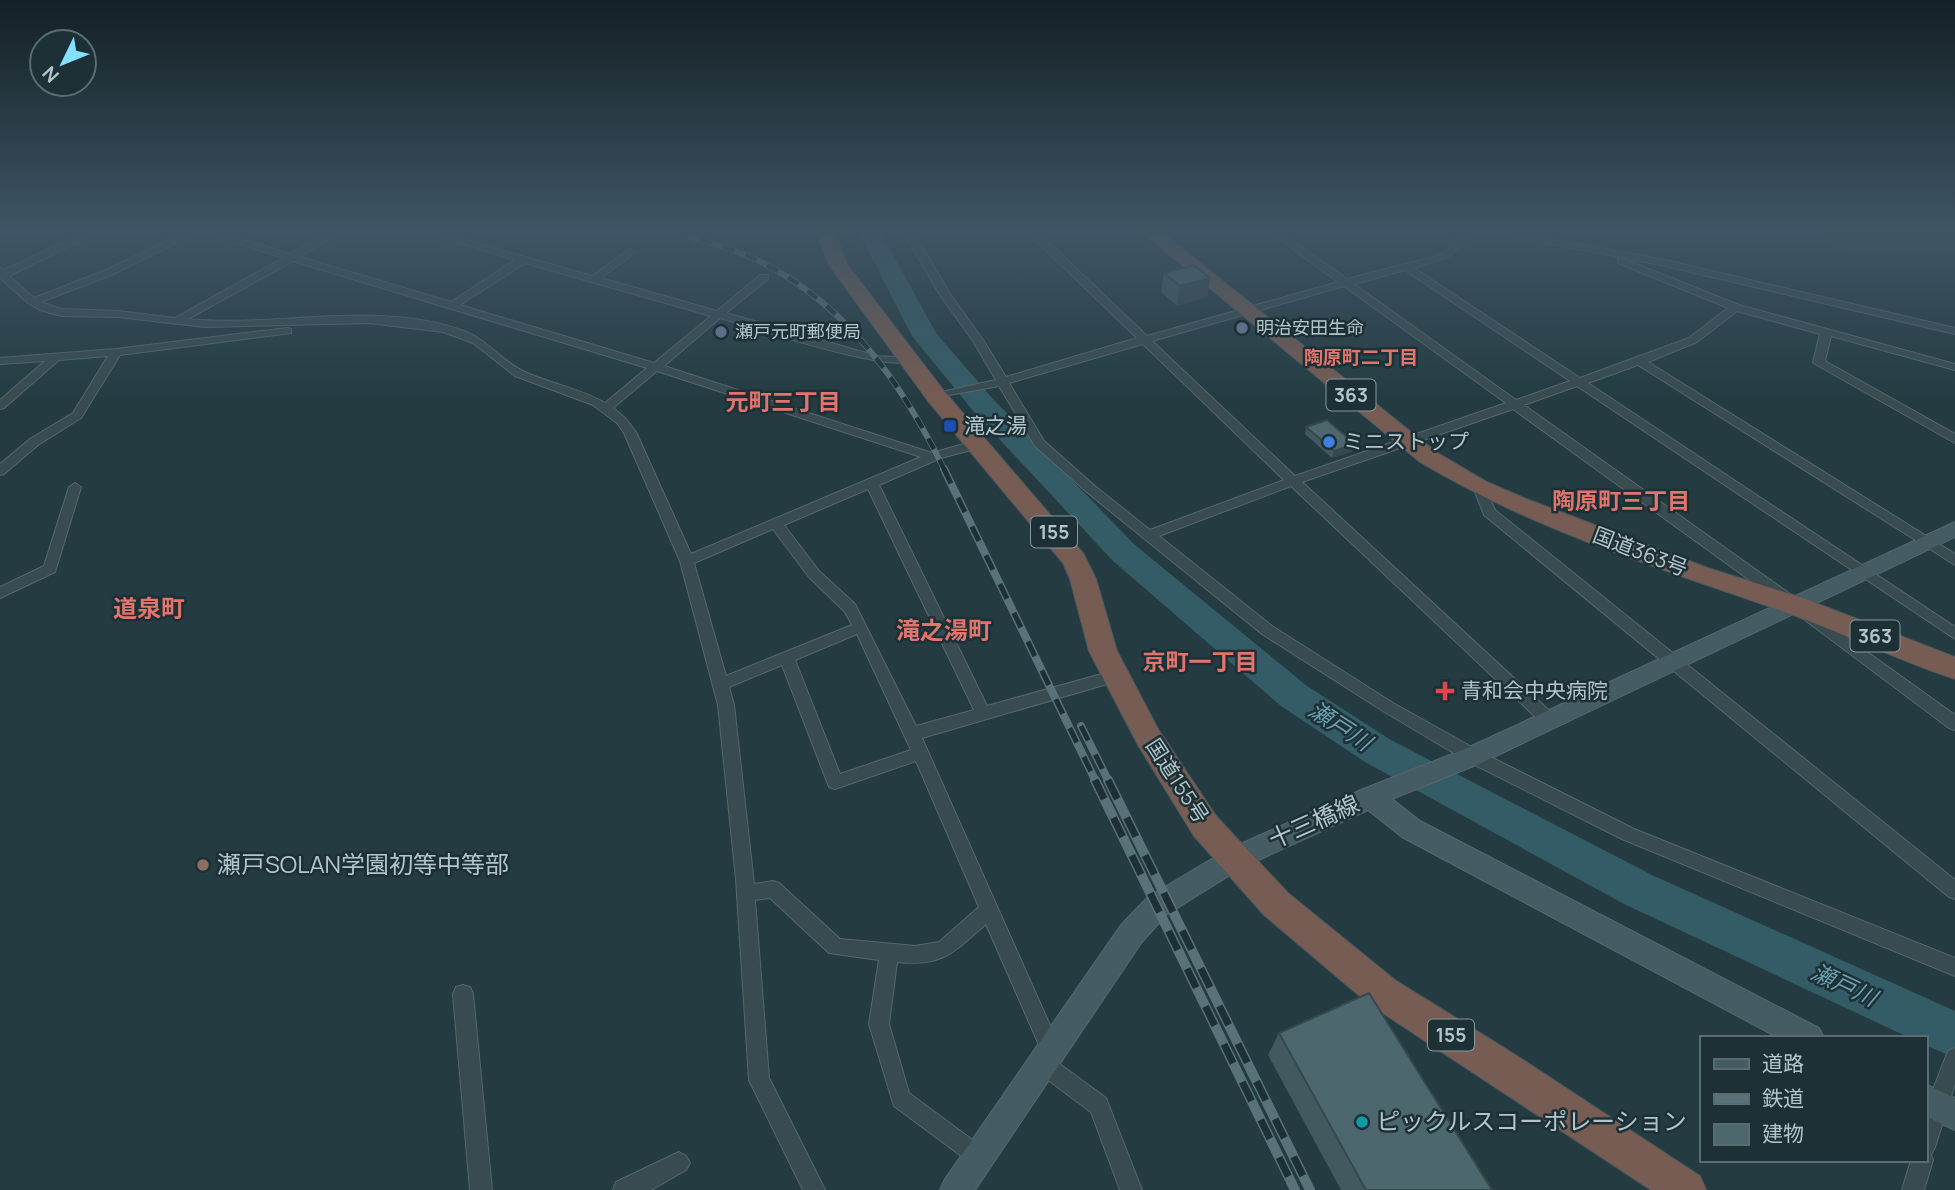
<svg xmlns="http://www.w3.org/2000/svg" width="1955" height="1190" font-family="Manrope,'Noto Sans JP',sans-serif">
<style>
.green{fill:#25423a}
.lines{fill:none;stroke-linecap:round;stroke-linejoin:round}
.river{fill:#345c67;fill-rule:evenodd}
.street-casing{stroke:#55686e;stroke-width:2}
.secondary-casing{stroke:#55686e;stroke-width:2}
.highway-casing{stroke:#45585e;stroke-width:2}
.street{fill:#374b50;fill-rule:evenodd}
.secondary{fill:#455c64;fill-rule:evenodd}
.highway{fill:#775c53;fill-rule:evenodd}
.rail-far2-casing{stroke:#597178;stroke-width:6}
.rail-far1-casing{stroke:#597178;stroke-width:8}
.rail-casing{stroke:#597178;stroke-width:10}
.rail-far2{stroke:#1c3036;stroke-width:4.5;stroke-dasharray:12;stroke-linecap:butt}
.rail-far1{stroke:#1c3036;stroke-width:5;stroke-dasharray:16;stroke-linecap:butt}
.rail{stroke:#1c3036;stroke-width:7;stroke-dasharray:21;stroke-linecap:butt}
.wall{fill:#42595f}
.shaded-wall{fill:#36484d}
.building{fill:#4d676e;stroke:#36484d;stroke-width:2}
.service-dot{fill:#5c6f8a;stroke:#1c3036;stroke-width:2.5}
.transit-dot{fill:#1a4fb4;stroke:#1c3036;stroke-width:2.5}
.shop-dot{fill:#3f7fe0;stroke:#1c3036;stroke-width:2.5}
.health-dot{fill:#e0444e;stroke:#1c3036;stroke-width:2.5}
.education-dot{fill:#8d6e63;stroke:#1c3036;stroke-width:2.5}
.culture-dot{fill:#0f9aa8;stroke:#1c3036;stroke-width:2.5}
.labels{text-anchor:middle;stroke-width:5;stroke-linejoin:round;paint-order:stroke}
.far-poi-label{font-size:18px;fill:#b3c5cb;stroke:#1c3036;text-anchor:start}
.far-neighbourhood-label{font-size:19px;font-weight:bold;fill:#e1746c;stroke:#1c3036}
.shield{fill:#1c3036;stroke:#86989e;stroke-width:2}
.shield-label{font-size:19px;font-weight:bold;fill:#b3c5cb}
.poi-label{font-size:21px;fill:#b3c5cb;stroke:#1c3036;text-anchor:start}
.street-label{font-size:21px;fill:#b3c5cb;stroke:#1c3036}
.neighbourhood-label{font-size:23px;font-weight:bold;fill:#e1746c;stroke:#1c3036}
.water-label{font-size:23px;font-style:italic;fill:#6a9fad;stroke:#1c3036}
.quarter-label{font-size:24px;font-weight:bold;fill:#e1746c;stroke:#1c3036}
.near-street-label{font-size:24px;fill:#b3c5cb;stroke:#1c3036}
.near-poi-label{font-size:24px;fill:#b3c5cb;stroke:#1c3036;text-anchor:start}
</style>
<rect width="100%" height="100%" fill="#233b41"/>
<path class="green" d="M1825,233H1955V260L1838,252Z"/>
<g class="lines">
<path class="river" d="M859,233H881L936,333L994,400L1135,545L1307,686L1391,740L1654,876L1955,1011V1058L1925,1045V1038H1910L1624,904L1365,762L1281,706L1113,561L974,412L912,336Z"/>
<defs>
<g id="street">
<path d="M83,233H96L9,276L34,298L106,270L183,233H196L114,274L41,302L61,309L118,311L175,318L283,258L206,233H222L290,254L328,233H340L300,257L451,302L515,260L425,233H441L592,276L630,249L635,252L633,254L601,278L717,311L760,275H768V279L726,313L877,356L913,358L915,360C893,375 752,327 720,318L664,366L932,453L967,443L981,445L983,448L981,451H967L941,458L879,485L987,706L1116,670L1121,672L1124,676L1121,680L922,738L1061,1050L1058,1057L1053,1059L1106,1098L1142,1190H1120L1091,1112L1036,1071L1033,1064L1036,1057L1043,1054L986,924C954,952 943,967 897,962L889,1024L909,1093L986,1150L990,1157L986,1164L979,1168L972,1164L894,1106L869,1024L879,960L829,953L770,898L755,900L769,1078L825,1190H803L749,1080L736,879L718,705L680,561L624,433L617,423L593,405L515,376L473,343L443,332L369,323L205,327L118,317L61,316L40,310L28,303L0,278V268L4,270ZM293,261L647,368L605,403C580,388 551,384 525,372C502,362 488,340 464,331C376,299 278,328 188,319ZM525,263L711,316L654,363L460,305ZM657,371L921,457L691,554L636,432L625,418L613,408ZM868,489L974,710L916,726L855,604L819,571L784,525ZM773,529L809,577L845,612L852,625L726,676L694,563ZM857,634L911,750L840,774L795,660ZM782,665L829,787L835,789L916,761L979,907L939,942L915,946L840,939L779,883L773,881L754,884L734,705L729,687Z"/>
<path d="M904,233H914L950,294L983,340L1006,377L1137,338L1028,233H1039L1147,336L1338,282L1271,233H1282L1347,279L1436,256L1448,250L1462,233H1472C1452,259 1445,259 1414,268L1580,378L1689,338L1728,308L1618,263V259L1621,258L1739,305L1955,364V370L1831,336L1825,361L1955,434V443L1815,364L1813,362L1820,334L1737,311L1697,342L1648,362L1955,554V565L1638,365L1588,383L1955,627V639L1577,386L1524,405L1790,594L1792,598L1790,602H1780L1513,409L1302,482L1555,716L1557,720L1555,724L1549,726L1543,724L1291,486L1159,536L1272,626L1393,703L1479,751L1634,829L1955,958V976L1622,839L1467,761L1383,711L1262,634L1088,493L1035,446L999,386L932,398V394L996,380L973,341L940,295ZM1405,270L1570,381L1516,400L1354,284ZM1344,286L1506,403L1295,476L1152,341ZM1143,344L1284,480L1150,530L1096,487L1044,441L1009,383Z"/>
<path d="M1495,233H1517L1665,260L1955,328V334L1665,266Z"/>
<path d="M287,328L291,329V333L120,355L81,418L38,445L4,474L0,475V464L30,439L73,413L108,356L59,360L4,408L0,409V400L45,361L0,364V358L116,349Z"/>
<path d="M75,483L81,487L55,572L0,598V587L44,566L69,487Z"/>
<path d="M1479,483L1485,487L1495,510L1955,880V899L1949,897L1484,515L1473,487Z"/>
<path d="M1810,611L1955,715V730L1949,728L1805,620L1803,616Z"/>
<path d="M463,985L470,987L473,994L492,1190H470L453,994L456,987Z"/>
<path d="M1955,1048V1084L1935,1147L1931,1155L1933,1160L1924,1190H1902L1911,1160H1925V1110L1948,1051Z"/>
<path d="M679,1152L686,1156L690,1163L686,1170L651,1190H613L616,1182Z"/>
</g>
<g id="secondary">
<path d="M1955,522V537L1481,763L1392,799L1420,821L1819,1028L1824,1038H1779L1402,837L1368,810L1243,867L1166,915L1141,943L975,1190H940L945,1179L1121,925L1148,897L1225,851L1361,790L1465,749Z"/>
<path d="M1925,1084L1955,1098V1130L1925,1116Z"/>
</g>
<g id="highway">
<path d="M817,233H835L847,264L944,391L1083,553L1096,579L1117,651L1158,729L1216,816L1288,893L1395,980L1514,1054L1700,1176L1706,1190H1651L1369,1004L1264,915L1194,836L1138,745L1089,651L1070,579L1063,563L928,401L829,265Z"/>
<path d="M1143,233H1163L1436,452L1487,482L1524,498L1708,568L1803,598L1955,657V679C1896,660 1840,631 1782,611C1659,568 1532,529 1420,462Z"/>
</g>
</defs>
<use href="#street" class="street-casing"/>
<use href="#secondary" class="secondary-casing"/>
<use href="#highway" class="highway-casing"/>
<use href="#street" class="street"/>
<use href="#secondary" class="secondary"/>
<use href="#highway" class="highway"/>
<defs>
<path id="rail-far2" d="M677,233C708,242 739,250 767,265C851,310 904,387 945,471"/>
<g id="rail-far1">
<path d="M944,469L1096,782"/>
<path d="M1081,726L1109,782"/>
</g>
<g id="rail">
<path d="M1095,780L1295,1190"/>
<path d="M1108,780L1310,1190"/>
</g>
</defs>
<use href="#rail-far2" class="rail-far2-casing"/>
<use href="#rail-far1" class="rail-far1-casing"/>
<use href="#rail" class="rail-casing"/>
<use href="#rail-far2" class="rail-far2"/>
<use href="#rail-far1" class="rail-far1"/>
<use href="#rail" class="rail"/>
</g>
<g class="wall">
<path d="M1164,273L1210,278L1207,297L1177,306L1161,292Z"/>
<path d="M1306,427L1353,451L1332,458L1305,434Z"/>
<path d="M1279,1033L1492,1190H1341L1268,1055Z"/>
</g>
<g class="shaded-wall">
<path d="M1210,278L1207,297L1177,306L1180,286Z"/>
<path d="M1355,444L1353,451L1332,458L1334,451Z"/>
</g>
<g class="building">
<path d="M1194,265L1210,278L1180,286L1164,273Z"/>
<path d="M1327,420L1355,444L1334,451L1306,427Z"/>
<path d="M1369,993L1492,1190H1366L1279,1033Z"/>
</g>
<linearGradient id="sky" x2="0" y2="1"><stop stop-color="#132024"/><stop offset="0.58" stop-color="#3f5565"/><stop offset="1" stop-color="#3f5565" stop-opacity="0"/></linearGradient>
<rect width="1955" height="400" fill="url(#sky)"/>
<g class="service-dot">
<circle cx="1242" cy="328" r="7"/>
<circle cx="721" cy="332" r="7"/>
</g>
<rect class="transit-dot" x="943" y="419" width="14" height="14" rx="3.5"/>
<circle class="shop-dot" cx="1329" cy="442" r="7"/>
<path class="health-dot" d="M1441.5 680.5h7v7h7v7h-7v7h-7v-7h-7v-7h7z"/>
<circle class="education-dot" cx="203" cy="865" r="7"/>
<circle class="culture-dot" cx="1362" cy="1122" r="7"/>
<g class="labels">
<g class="far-poi-label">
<text x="1256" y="334">明治安田生命</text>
<text x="735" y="338">瀬戸元町郵便局</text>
</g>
<g class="far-neighbourhood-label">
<text x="1361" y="364">陶原町二丁目</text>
</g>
<g class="shield">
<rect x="1326.5" y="379.5" width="49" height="31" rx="5"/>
<rect x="1031" y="516.5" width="46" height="31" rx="5"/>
<rect x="1850.5" y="620.5" width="49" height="31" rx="5"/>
<rect x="1428" y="1019.5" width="46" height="31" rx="5"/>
</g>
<g class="shield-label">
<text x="1351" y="402">363</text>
<text x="1054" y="539">155</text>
<text x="1875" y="643">363</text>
<text x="1451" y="1042">155</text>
</g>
<g class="poi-label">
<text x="964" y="433">滝之湯</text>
<text x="1343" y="449">ミニストップ</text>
<text x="1461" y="698">青和会中央病院</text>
</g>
<g class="street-label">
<text transform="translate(1640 552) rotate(21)" y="7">国道363号</text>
<text transform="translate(1177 781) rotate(57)" y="7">国道155号</text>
</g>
<g class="neighbourhood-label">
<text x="783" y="410">元町三丁目</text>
<text x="1621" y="509">陶原町三丁目</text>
<text x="1200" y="670">京町一丁目</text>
</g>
<g class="water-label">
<text transform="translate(1340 726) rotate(33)" y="8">瀬戸川</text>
<text transform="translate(1844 985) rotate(25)" y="8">瀬戸川</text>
</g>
<g class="quarter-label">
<text x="149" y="617">道泉町</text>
<text x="944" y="639">滝之湯町</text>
</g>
<g class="near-street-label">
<text transform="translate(1314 822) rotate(-24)" y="8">十三橋線</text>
</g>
<g class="near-poi-label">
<text x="217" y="873">瀬戸SOLAN学園初等中等部</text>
<text x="1376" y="1130">ピックルスコーポレーション</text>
</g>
</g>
<rect x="1700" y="1036" width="228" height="126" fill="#1c3036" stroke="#586c72" stroke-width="2"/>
<rect x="1714" y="1059" width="35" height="10" fill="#455c64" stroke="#586c72" stroke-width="2"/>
<text x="1762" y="1071" font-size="21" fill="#b3c5cb">道路</text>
<rect x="1714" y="1094" width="35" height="10" fill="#597178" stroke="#586c72" stroke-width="2"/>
<text x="1762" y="1106" font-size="21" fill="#b3c5cb">鉄道</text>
<rect x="1714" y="1124" width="35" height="21" fill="#4d676e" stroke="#586c72" stroke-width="2"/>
<text x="1762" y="1141" font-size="21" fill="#b3c5cb">建物</text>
<g transform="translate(63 63) rotate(227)"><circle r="33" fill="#1c3036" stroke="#586c72" stroke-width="2"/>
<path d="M0-5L12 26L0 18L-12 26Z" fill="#84e0ff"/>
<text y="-10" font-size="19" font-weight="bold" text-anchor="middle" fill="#b3c5cb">N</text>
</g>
</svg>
